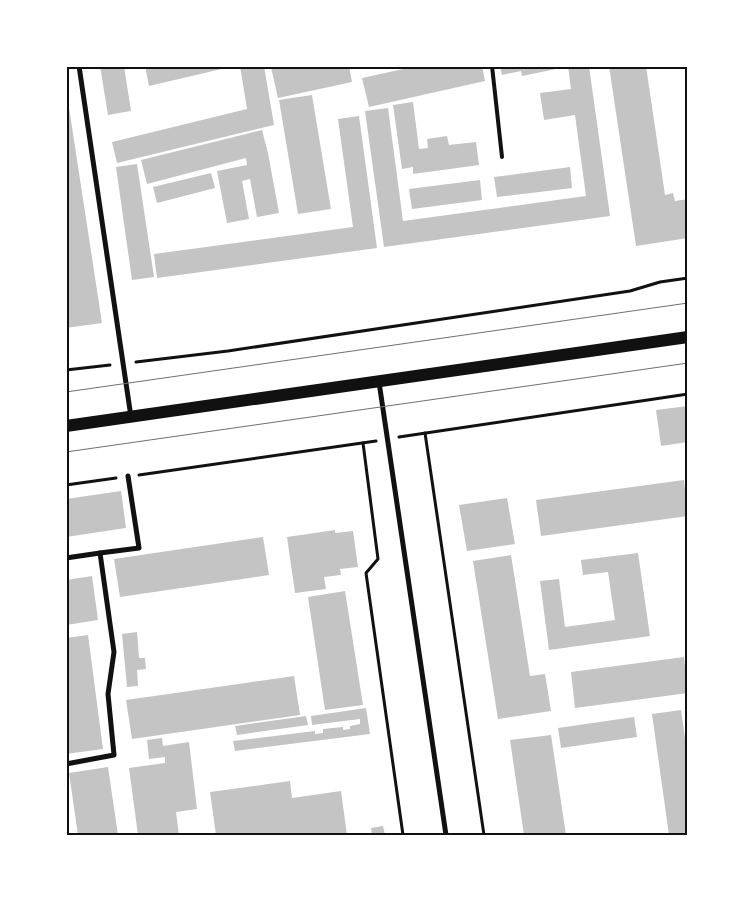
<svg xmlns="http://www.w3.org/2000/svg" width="754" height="901" font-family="Mulish,sans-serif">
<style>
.building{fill:#c4c4c4}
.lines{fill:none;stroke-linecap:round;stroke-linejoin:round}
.path{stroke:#111;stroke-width:3}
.service{stroke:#111;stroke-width:4}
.minor{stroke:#111;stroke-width:5}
.primary{stroke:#111;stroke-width:12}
.tram{stroke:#707070;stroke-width:1}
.neatline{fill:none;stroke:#111;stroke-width:2}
</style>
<rect width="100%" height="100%" fill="#fff"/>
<g class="building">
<path d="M100,66H124L131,111L108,115Z"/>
<path d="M145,66H230V67L149,86Z"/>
<path d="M240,66H264L274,125L117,163L112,142L247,109Z"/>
<path d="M274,66H349L352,82L278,98L271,67Z"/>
<path d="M417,66H482L485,81L369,107L362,78Z"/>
<path d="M500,66H560L561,68L522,76L521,71L502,75Z"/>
<path d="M568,66H589L610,216L384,247L365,111L388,108L403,221L586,196L575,115L544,120L540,93L571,89Z"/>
<path d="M609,66H646L665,195L673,193L675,201L688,199V238L636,246Z"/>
<path d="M66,88L102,323L66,328Z"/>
<path d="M312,95L331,209L298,214L279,100Z"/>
<path d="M413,102L419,149L428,148L427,139L447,136L449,145L476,142L479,165L413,174V167L402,169L393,105Z"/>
<path d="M359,116L377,248L157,278L154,254L353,227L338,119Z"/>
<path d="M262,130L268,153L279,213L257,217L250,179L242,181L249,219L227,223L217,171L247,165L246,158L147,184L141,160Z"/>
<path d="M137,164L154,277L132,280L116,167Z"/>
<path d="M570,167L572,188L497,197L494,177Z"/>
<path d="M211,173L215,188L157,203L153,187Z"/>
<path d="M480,180L482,200L412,209L409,189Z"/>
<path d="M688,406V442L661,446L656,410Z"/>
<path d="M684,480L688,516L541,536L536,500Z"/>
<path d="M121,491L126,528L66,537V499Z"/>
<path d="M507,498L515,544L467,551L459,505Z"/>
<path d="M335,530V533L353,531L358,567L340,569L341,575L324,577L326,589L295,593L287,537Z"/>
<path d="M263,537L269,575L120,597L114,559Z"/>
<path d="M638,553L650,636L549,650L540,581L559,579L565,627L615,620L608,572L583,575L581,560Z"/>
<path d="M511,555L530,676L545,674L551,711L498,719L473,561Z"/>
<path d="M92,576L98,620L66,625V580Z"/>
<path d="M345,591L363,705L325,710L308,597Z"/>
<path d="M137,632L139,658H145L146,669L137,670L138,686L127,687L122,634Z"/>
<path d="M88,635L103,749L66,754V638Z"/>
<path d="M684,657L688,693L575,708L571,672Z"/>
<path d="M294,676L300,715L132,739L126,700Z"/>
<path d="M366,708L370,734L235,751L233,741L315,731V734L323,733V729L343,727V730L350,729V726L360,724V719L312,725L311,716Z"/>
<path d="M681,710L688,759V835H669L652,714Z"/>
<path d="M306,716L308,725L237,735L235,726Z"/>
<path d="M634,717L637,737L561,748L558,728Z"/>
<path d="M551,735L566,835H524L510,740Z"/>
<path d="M162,738L163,746L189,742L197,809L176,812L179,835H138L129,768L165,763V757L149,759L147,740Z"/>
<path d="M108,767L118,835H78L69,773Z"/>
<path d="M290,781L292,798L341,791L347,835H216L210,792Z"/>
<path d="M383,826L385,835H372L371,828Z"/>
</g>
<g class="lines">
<g class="path">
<path d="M136,362L228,351L630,291L660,282L688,278"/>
<path d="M66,370L110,365"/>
<path d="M425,433L484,835"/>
<path d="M399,437L688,394"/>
<path d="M363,443L378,559L366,573L403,835"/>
<path d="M139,475L376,441"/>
<path d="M66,485L116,478"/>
</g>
<path class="service" d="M492,66L502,157"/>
<g class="minor">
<path d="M79,66L131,417"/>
<path d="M379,382L446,835"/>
<path d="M66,558L100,553"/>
<path d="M66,764L114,755L108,694L114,652L100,553L139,548L128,476"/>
</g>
<path class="primary" d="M66,426L688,337"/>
<g class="tram">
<path d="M66,392L688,303"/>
<path d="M66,452L688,363"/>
</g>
</g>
<rect width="754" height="901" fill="none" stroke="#ffffff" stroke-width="135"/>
<rect x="68" y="68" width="618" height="766" class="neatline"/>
</svg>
